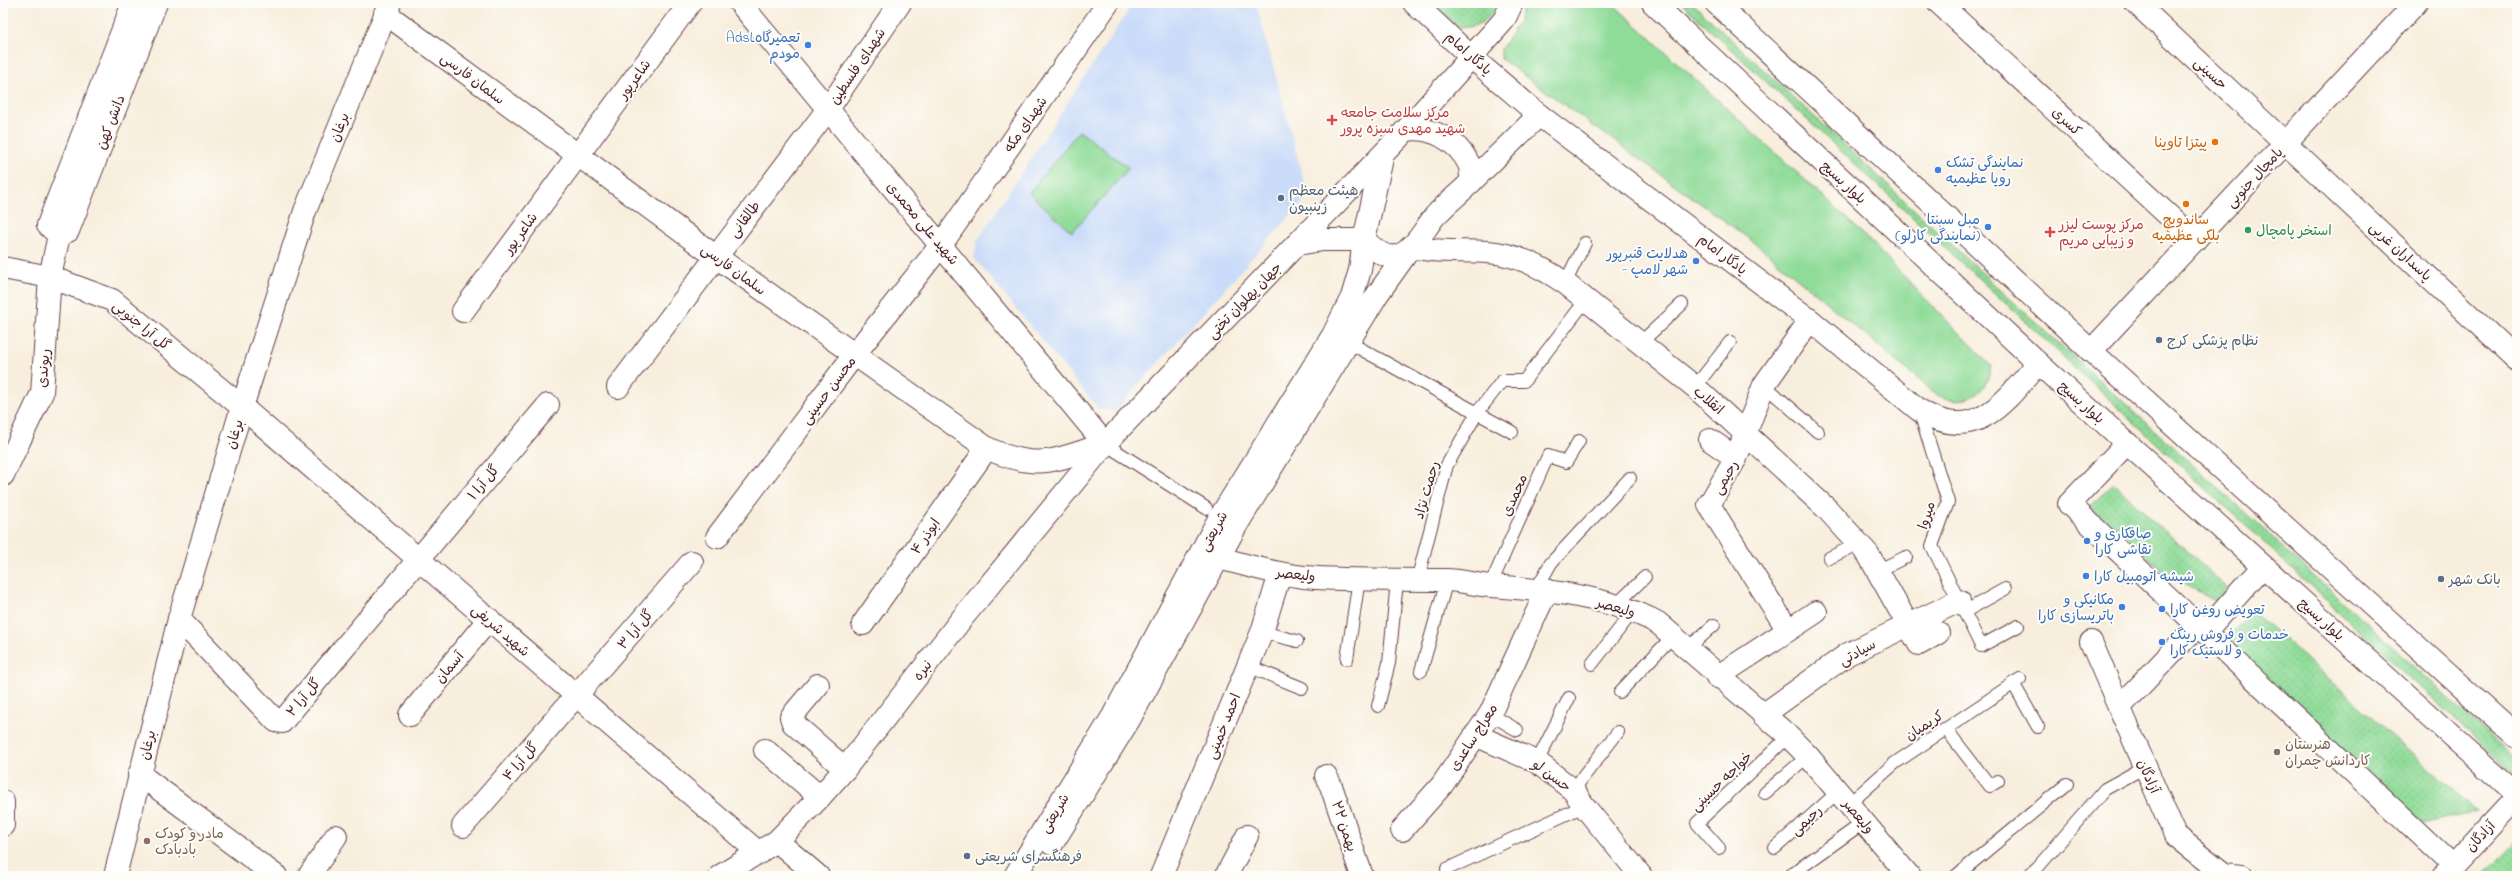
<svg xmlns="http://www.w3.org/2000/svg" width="2520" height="879" font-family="'Indie Flower','Playpen Sans Arabic',sans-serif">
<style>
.built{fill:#cadcf9}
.grass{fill:url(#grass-dots);stroke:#6c7d62}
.garden{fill:#8fdb98;stroke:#6c7d62}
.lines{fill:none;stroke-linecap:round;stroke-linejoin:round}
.service-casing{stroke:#643e46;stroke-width:14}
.minor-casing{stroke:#643e46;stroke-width:24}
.tertiary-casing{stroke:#643e46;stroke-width:24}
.secondary-casing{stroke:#643e46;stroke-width:24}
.primary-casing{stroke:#643e46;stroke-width:24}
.service{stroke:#fff;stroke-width:12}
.minor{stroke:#fff;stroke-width:22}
.tertiary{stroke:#fff;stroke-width:22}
.secondary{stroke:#fff;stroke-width:22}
.primary{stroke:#fff;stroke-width:22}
.shop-dot{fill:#3f7fe0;stroke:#fdfcf7;stroke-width:1.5}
.health-dot{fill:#e0444e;stroke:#fdfcf7;stroke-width:1.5}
.food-dot{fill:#e8710a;stroke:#fdfcf7;stroke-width:1.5}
.service-dot{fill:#5c6f8a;stroke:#fdfcf7;stroke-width:1.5}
.leisure-dot{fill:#2e9e5b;stroke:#fdfcf7;stroke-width:1.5}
.education-dot{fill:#8d6e63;stroke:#fdfcf7;stroke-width:1.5}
.labels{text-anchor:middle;stroke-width:4;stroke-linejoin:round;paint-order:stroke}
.shop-label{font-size:14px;fill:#366cbe;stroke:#fdfcf7;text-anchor:start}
.street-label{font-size:14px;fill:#4a1f2b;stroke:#fdfcf7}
.health-label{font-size:14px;fill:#be3a42;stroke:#fdfcf7;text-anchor:start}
.food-label{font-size:14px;fill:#c56008;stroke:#fdfcf7;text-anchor:end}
.service-label{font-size:14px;fill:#4e5e75;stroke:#fdfcf7;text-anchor:start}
.leisure-label{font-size:14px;fill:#27864d;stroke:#fdfcf7;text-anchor:start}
.education-label{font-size:14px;fill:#785e54;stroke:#fdfcf7;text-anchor:start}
</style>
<defs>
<pattern id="grass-dots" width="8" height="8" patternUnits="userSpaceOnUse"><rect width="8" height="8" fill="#8fdb98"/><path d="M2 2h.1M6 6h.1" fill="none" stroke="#7dbc83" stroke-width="1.8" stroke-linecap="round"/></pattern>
</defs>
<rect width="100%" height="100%" fill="#fdfcf7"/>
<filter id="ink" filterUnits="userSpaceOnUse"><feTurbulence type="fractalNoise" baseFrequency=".025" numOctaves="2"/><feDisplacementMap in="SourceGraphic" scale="8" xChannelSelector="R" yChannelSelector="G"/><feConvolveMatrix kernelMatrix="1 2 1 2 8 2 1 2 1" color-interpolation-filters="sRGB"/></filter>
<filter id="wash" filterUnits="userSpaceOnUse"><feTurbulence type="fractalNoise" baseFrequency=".012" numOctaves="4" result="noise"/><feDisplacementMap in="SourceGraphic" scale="16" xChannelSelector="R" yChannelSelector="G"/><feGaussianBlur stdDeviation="0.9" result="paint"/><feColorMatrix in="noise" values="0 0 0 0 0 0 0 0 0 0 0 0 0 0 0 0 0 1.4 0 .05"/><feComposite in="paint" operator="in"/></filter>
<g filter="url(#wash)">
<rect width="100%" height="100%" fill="#f8eedd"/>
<path class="built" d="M1133,3H1256L1308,196L1115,411L1098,408L974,258L977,241Z"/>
<g class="grass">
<path d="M1431,3H1500C1492,18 1472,34 1454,24C1445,19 1438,10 1431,3Z"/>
<path d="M1681,3H1692L2007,296L2517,760V777Z"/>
<path d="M2113,483L2228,589L2215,601L2165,574L2090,507Z"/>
<path d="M2253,611L2477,811L2422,824L2224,641Z"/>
<path d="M2517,842V876H2483Z"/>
</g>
<g class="garden">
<path d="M1524,3H1612L1852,223L1991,366C1987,396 1964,407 1937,395L1755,243L1501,59V49L1519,22Z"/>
<path d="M1079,131L1129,168L1072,232L1029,193Z"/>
</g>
</g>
<g filter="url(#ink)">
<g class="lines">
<defs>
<g id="service">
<path d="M1565,283L1585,243"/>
<path d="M1348,342L1512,432"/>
<path d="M1639,344L1682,304"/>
<path d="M1764,385L1818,432"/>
<path d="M1695,387L1730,342"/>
<path d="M1919,410L1948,502L1932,546L1981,646L2018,626"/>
<path d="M1105,444L1206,508"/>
<path d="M1829,558L1858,544"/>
<path d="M1877,571L1906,557"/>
<path d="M1417,581L1447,465L1477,413L1502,381H1524L1586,300"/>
<path d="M1490,586L1548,456L1566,462L1579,441"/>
<path d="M1537,588L1551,563L1630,478"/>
<path d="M1616,605L1645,577"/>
<path d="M1964,612L2005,589"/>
<path d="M1262,632L1297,641"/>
<path d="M1686,650L1714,625"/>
<path d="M1347,659L1359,579"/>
<path d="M1592,664L1634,610"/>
<path d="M1248,666L1302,688"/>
<path d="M1421,671L1447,580"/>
<path d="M2013,683L2038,727"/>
<path d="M1620,692L1672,637"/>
<path d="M1378,706L1389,663L1397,581"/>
<path d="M1490,714L1517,730"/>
<path d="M1946,729L1990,786L1998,781"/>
<path d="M1537,762L1569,698"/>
<path d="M1573,790L1618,732"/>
<path d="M1765,793L1808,756"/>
<path d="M1850,803L1895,763L2020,679"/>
<path d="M1719,848L1697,823L1788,737"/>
<path d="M1775,848L1838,792"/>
<path d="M1447,869L1584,806"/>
<path d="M1792,874L1864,822"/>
<path d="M1956,876L2067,784"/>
<path d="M2028,876L2038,867L2105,789L2145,767"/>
</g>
<g id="minor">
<path d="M1939,3L2195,240"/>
<path d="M385,13L715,256L987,448C1038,472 1054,460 1105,444"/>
<path d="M59,235L68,231L156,3"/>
<path d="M59,235L48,225L133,3"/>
<path d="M1411,247C1437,253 1462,250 1488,252C1516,254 1542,267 1565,283L1695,387L1827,509L1868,554L1919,644L1938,633"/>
<path d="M50,277L59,235"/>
<path d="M463,311L690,3"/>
<path d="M618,387L828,109L900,3"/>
<path d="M242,407L759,853"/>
<path d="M1710,440L1736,458"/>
<path d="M2127,443L2069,504L2453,866"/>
<path d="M717,537L854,355L941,245L1108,3"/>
<path d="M1219,558C1247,565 1275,574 1304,577C1352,581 1399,579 1446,580C1461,580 1476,585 1491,586C1548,590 1608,596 1658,623L1784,732L1808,756L1909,876"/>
<path d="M179,619L276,721L282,722L548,405"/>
<path d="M863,624L987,448"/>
<path d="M1788,630L1709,505L1736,458L1764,385L1810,320"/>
<path d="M2205,632L2263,566"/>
<path d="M2091,642L2175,835L2224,874L2242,876"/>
<path d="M1717,677L1816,612"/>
<path d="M818,685L791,717L793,723L845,769"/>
<path d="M2120,707L2198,625"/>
<path d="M410,715L489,619"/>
<path d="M1763,715L1848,654L1959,601"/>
<path d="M1475,735L1537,762L1573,790L1584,806L1641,876"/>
<path d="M765,750L820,797"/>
<path d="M139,774L276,876"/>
<path d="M1326,776L1331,786L1362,876"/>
<path d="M463,826L692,562"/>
<path d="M1402,830L1442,785L1490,714L1547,590"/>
<path d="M777,841L818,876"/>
<path d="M309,876L336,836"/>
<path d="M720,876L777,841L820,797L845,769L964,616L1105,444"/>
<path d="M1161,876L1262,632L1280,574"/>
<path d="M1226,876L1247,836"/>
<path d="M2444,876L2517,797"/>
</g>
<g id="tertiary">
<path d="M740,3L1105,444L1406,130C1431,126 1457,140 1469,164C1471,169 1471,177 1471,182C1459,194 1446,204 1435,216C1424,229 1414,252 1396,256C1384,259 1372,247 1364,240L1383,154"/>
<path d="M1414,3L1470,56L1539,115L1810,320L1919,410C1975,445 2004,403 2038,363"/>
<path d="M2136,3L2517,360"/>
<path d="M1406,130L1504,20L1512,3"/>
<path d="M1471,182L1539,115"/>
<path d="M3,268L50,277L112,300L242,407"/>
<path d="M2091,351L2416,3"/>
<path d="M3,475L42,393L50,277"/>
<path d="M3,802V825"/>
<path d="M1052,844L1129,720L1236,526L1377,295L1411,247"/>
<path d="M1015,876L1113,716L1220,517L1333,335L1352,297L1360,270L1364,240H1323L1297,244"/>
</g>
<path id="secondary" d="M115,876L179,619L242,407L305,211L390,3"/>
<g id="primary">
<path d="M1653,3L2038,363L2517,795"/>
<path d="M1716,3L2091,351L2517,737"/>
</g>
</defs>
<use href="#service" class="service-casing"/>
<use href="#minor" class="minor-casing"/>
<use href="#tertiary" class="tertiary-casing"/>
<use href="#secondary" class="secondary-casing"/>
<use href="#primary" class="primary-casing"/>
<use href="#service" class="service"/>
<use href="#minor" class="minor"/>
<use href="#tertiary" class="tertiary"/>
<use href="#secondary" class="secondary"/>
<use href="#primary" class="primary"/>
</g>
</g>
<g class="shop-dot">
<circle cx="808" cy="45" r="4"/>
<circle cx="1938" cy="170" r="4"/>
<circle cx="1988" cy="227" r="4"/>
<circle cx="1696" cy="261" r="4"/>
<circle cx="2087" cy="541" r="4"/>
<circle cx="2086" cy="576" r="4"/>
<circle cx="2122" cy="607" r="4"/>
<circle cx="2162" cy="609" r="4"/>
<circle cx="2162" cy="642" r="4"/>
</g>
<g class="health-dot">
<path d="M1330 114h4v4h4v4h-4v4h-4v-4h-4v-4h4z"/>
<path d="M2048 226h4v4h4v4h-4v4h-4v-4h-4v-4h4z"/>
</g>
<g class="food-dot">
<circle cx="2215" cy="142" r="4"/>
<circle cx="2186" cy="204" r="4"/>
</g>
<g class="service-dot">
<circle cx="1281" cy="198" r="4"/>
<circle cx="2159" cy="340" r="4"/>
<circle cx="2441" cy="579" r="4"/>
<circle cx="967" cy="856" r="4"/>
</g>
<circle class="leisure-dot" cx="2248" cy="230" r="4"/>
<g class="education-dot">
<circle cx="2277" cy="752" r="4"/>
<circle cx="147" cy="841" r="4"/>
</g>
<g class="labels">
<g class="shop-label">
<text x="800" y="42" text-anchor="end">AdsLتعمیرگاه<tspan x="800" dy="16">مودم</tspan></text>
<text x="1946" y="167">نمایندگی تشک<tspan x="1946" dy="16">رویا عظیمیه</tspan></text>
<text x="1980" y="224" text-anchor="end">مبل سپنتا<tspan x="1980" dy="16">(نمایندگی کارلو)</tspan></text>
<text x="1688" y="258" text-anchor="end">هدلایت قنبرپور<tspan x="1688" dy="16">- شهر لامپ</tspan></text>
<text x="2095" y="538">صافکاری و<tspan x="2095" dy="16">نقاشی کارا</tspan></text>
<text x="2094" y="581">شیشه اتومبیل کارا</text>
<text x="2114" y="604" text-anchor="end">مکانیکی و<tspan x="2114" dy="16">باتریسازی کارا</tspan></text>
<text x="2170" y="614">تعویض روغن کارا</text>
<text x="2170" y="639">خدمات و فروش رینگ<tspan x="2170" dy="16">و لاستیک کارا</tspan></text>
</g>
<g class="street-label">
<text transform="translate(1469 53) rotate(42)" y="5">یادگار امام</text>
<text transform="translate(857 66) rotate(-56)" y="5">شهدای فلسطین</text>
<text transform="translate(2211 73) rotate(43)" y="5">حسینی</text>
<text transform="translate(473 78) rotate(37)" y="5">سلمان فارسی</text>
<text transform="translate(634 79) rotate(-54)" y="5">شاعرپور</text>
<text transform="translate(2067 121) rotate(43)" y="5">کسری</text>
<text transform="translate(110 122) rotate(-69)" y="5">دانش کهن</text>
<text transform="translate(1025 124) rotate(-55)" y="5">شهدای مکه</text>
<text transform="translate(339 127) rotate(-68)" y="5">برغان</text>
<text transform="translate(2254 177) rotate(-47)" y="5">پامچال جنوبی</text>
<text transform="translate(1844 182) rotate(43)" y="5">بلوار بسیج</text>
<text transform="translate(744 219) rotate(-53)" y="5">طالقانی</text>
<text transform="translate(923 223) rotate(50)" y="5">شهید علی محمدی</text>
<text transform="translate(520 233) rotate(-54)" y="5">شاعر پور</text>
<text transform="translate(2401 251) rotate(43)" y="5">پاسداران غربی</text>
<text transform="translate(1723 254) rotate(37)" y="5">یادگار امام</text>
<text transform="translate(734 269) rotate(36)" y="5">سلمان فارسی</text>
<text transform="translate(1244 300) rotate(-46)" y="5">جهان پهلوان تختی</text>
<text transform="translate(142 325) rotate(39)" y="5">گل آرا جنوبی</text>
<text transform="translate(43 368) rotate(-85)" y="5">ریوندی</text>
<text transform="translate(828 390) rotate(-53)" y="5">محسن حسینی</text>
<text transform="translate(1709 400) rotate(41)" y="5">انقلاب</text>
<text transform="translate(2082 402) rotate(42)" y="5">بلوار بسیج</text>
<text transform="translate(234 434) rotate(-73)" y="5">برغان</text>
<text transform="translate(1725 477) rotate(-60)" y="5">رحیمی</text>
<text transform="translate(483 482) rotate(-50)" y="5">گل آرا ۱</text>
<text transform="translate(1426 490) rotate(-74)" y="5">رحمت نژاد</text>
<text transform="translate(1514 495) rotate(-66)" y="5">محمدی</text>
<text transform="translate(1926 515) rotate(-72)" y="5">میروا</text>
<text transform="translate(1213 531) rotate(-61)" y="5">شریعتی</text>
<text transform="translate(925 536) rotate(-55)" y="5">ابوذر ۴</text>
<text transform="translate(1296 574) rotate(7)" y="5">ولیعصر</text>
<text transform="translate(1616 607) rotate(16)" y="5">ولیعصر</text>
<text transform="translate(2322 619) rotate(42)" y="5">بلوار بسیج</text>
<text transform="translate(635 629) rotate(-50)" y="5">گل آرا ۳</text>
<text transform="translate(501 630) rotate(41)" y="5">شهید شریفی</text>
<text transform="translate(1857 652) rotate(-29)" y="5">سیادتی</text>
<text transform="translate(449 667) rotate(-50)" y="5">آسمان</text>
<text transform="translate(922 670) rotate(-52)" y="5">نبره</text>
<text transform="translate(303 697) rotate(-50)" y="5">گل آرا ۲</text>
<text transform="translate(1924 725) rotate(-33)" y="5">کریمیان</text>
<text transform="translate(1223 726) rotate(-68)" y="5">احمد خمینی</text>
<text transform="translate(1473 737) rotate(-57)" y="5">معراج ساعدی</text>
<text transform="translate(147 745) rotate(-76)" y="5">برغان</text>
<text transform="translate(520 761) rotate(-49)" y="5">گل آرا ۴</text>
<text transform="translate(1552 775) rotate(37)" y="5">حسن لو</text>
<text transform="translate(2149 776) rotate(66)" y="5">آزادگان</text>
<text transform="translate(1721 781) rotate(-44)" y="5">خواجه حسینی</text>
<text transform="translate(1054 813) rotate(-59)" y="5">شریعتی</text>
<text transform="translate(1859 816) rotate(50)" y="5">ولیعصر</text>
<text transform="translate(1806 820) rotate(-42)" y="5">رحیمی</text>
<text transform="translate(1345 826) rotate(72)" y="5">۲۲ بهمن</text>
<text transform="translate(2480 836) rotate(-47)" y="5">آزادگان</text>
</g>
<g class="health-label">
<text x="1341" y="117">مرکز سلامت جامعه<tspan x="1341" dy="16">شهید مهدی سبزه پرور</tspan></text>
<text x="2059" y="229">مرکز پوست لیزر<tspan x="2059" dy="16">و زیبایی مریم</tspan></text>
</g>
<g class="food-label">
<text x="2207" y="147">پیتزا تاوینا</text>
<text x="2186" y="224" text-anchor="middle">ساندویچ<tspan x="2186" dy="16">بلکی عظیمیه</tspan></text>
</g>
<g class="service-label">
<text x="1289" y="195">هیئت معظم<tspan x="1289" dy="16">زینبیون</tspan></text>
<text x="2167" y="345">نظام پزشکی کرج</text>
<text x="2449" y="584">بانک شهر</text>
<text x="975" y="861">فرهنگسرای شریعتی</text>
</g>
<g class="leisure-label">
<text x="2256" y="235">استخر پامچال</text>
</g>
<g class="education-label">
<text x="2285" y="749">هنرستان<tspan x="2285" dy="16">کاردانش چمران</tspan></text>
<text x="155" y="838">مادر و کودک<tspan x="155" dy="16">بادبادک</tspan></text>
</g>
</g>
<rect width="2520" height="879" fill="none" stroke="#fdfcf7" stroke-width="16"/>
</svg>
